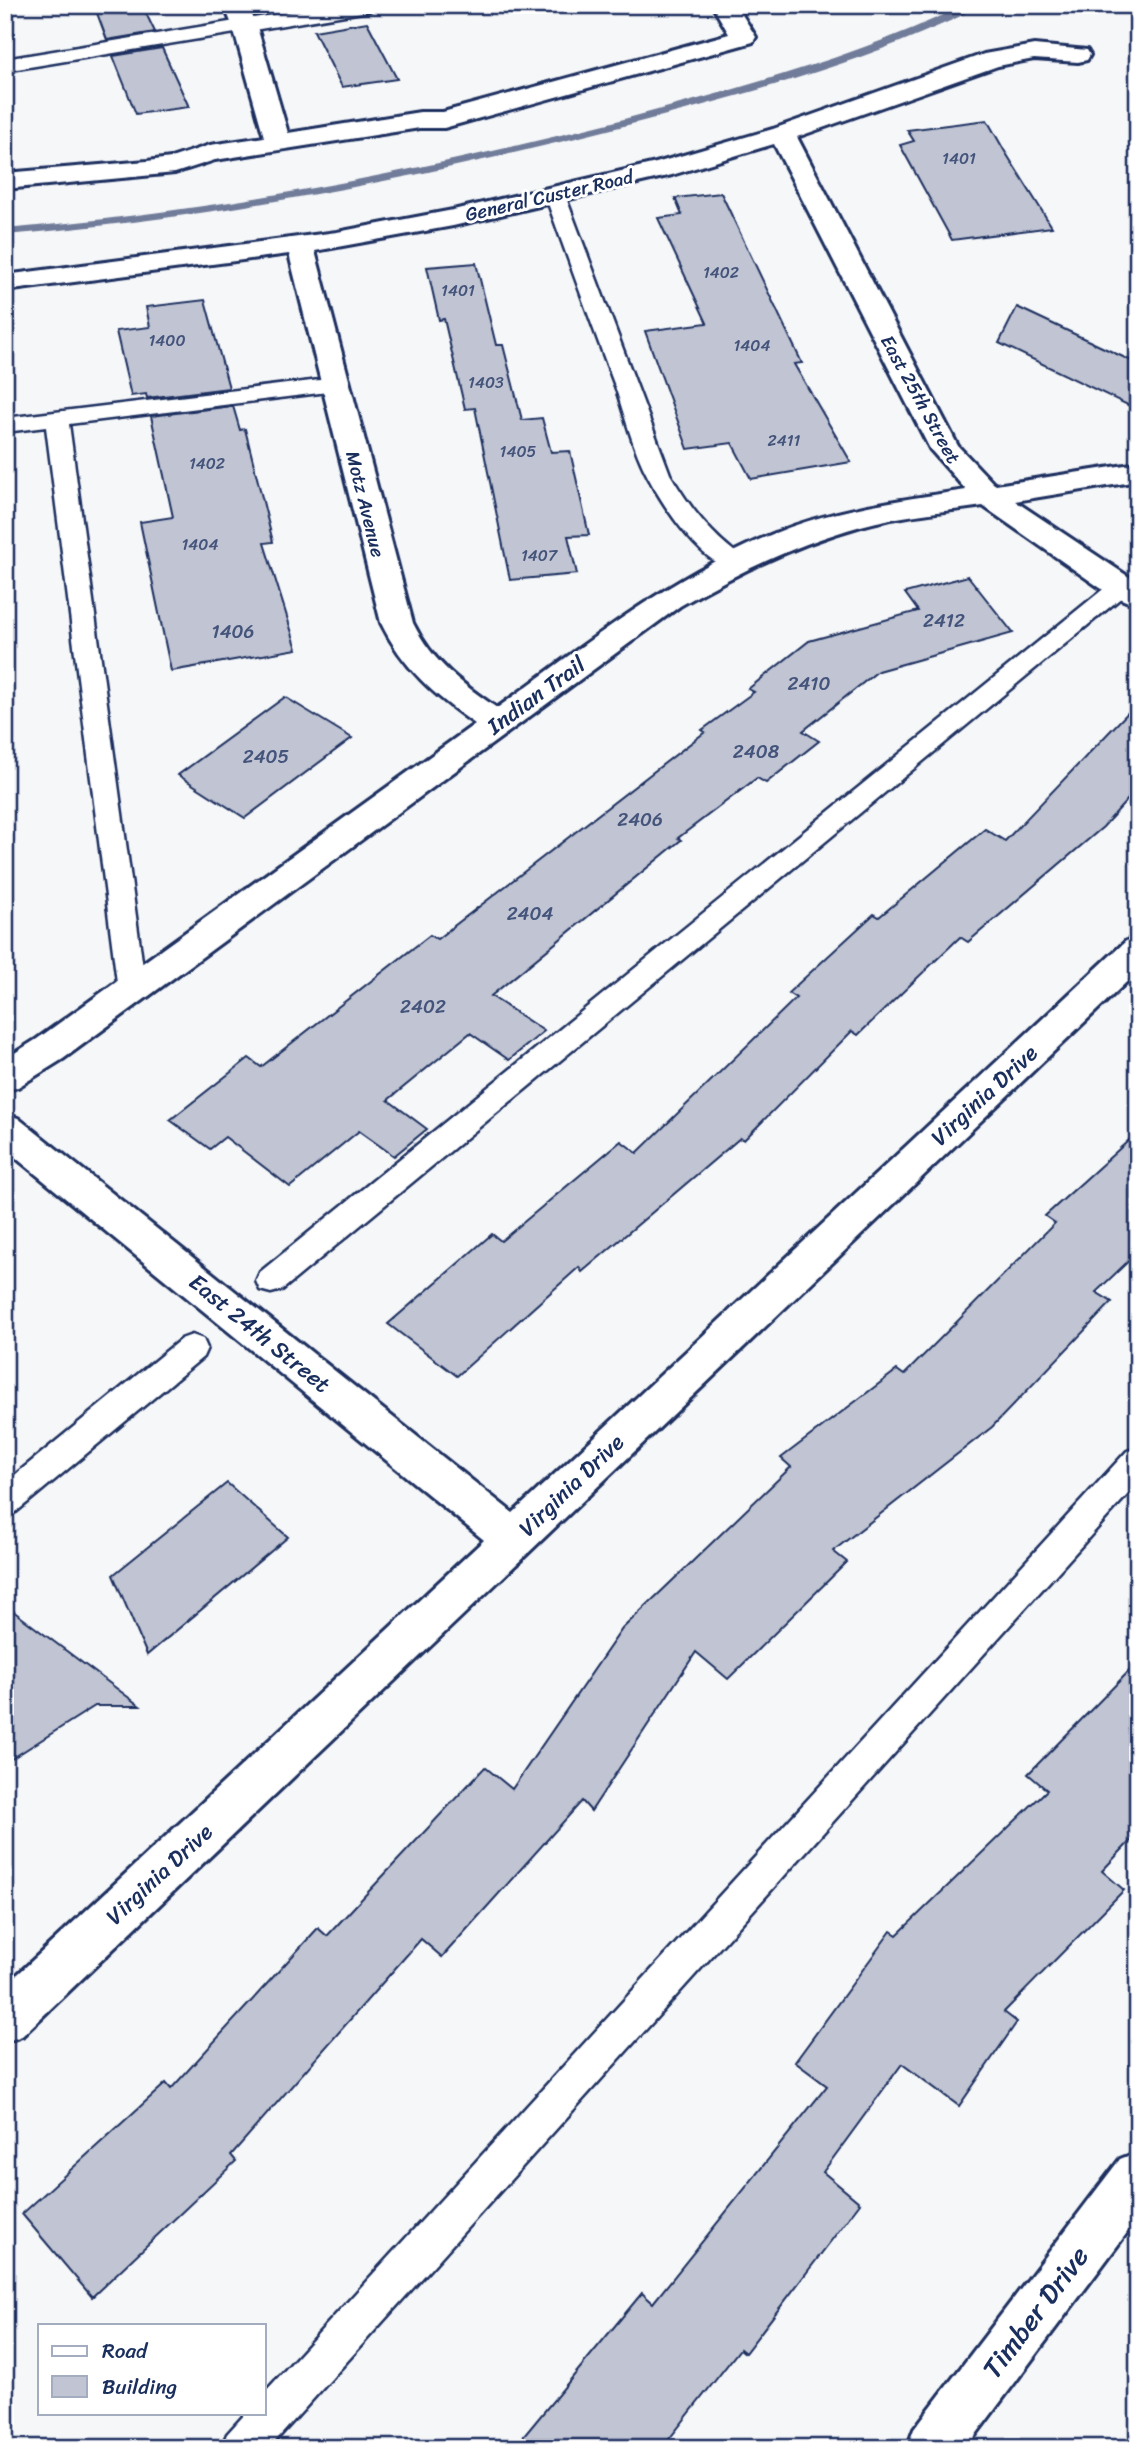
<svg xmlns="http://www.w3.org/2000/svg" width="1143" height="2453" font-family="Sriracha,sans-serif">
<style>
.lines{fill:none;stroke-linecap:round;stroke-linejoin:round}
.stream{fill:#707c99;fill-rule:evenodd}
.building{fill:#c0c4d3;stroke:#1b2f5e;stroke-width:2}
.service-casing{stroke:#1b2f5e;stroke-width:5}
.minor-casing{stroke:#1b2f5e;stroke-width:6}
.service{fill:#fff;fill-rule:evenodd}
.minor{fill:#fff;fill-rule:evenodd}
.labels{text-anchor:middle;stroke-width:6;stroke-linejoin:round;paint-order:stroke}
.far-number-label{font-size:16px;fill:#44547b}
.far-street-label{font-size:19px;fill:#1b2f5e;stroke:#fff}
.number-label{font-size:19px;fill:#44547b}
.street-label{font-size:23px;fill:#1b2f5e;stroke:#fff}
.near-street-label{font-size:28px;fill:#1b2f5e;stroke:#fff}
</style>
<rect width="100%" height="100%" fill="#f6f7f9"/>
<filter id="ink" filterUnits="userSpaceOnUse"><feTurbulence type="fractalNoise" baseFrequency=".0143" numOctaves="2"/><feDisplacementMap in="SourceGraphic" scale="14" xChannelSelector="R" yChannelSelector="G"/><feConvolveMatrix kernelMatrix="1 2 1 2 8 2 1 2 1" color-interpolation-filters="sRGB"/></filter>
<g filter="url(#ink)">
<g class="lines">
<path class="stream" d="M965,5H979C963,17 940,25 922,33C865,57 806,76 747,93C504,161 258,215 5,235V229C210,212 410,174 609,123C731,91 851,59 965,5Z"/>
</g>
<g class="building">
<path d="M94,5H142L155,32L107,40Z"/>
<path d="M367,22L397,79L342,87L314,31Z"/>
<path d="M162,48L189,107L136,114L113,56Z"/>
<path d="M987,120L1004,150L1052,227L952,240L900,145L914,141L907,130Z"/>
<path d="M721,193L802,363L794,364L851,462L751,479L732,443L688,449L645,331L707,323L658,218L682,215L675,198Z"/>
<path d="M476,263L496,345H503L522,420L542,418L551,452L570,451L589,535L568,536L577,574L510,580L475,408L465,409L444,319L439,320L427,267Z"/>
<path d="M205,300L229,388L147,398L146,394L131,396L116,331L150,327L146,307Z"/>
<path d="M1017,307L1138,364V410L999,343Z"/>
<path d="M233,406L240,430L245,429L273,542L264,543L297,649L171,671L140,522L173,517L151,416Z"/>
<path d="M968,576L1013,633L878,671L803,731L819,741L766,783L757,778L678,838L681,840L491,996L544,1031L509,1060L470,1033L388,1100L427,1129L394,1156L359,1131L290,1187L225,1137L210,1149L170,1120L249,1058L261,1067L430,935L437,939L705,732L702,730L754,692L748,689L809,641L918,611L905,593Z"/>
<path d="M285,697L352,738L245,818L178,775Z"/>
<path d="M1138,702V788L1103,827L968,942L960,937L858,1035L852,1031L744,1140L740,1138L582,1272L579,1267L457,1376L388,1324L492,1234L501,1241L621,1141L637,1153L796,998L788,993L874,914L879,917L985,829L1005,841Z"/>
<path d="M1138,1132V1252L1096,1292L1112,1302L992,1427L833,1551L847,1562L728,1679L696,1652L591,1811L582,1801L442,1957L421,1939L231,2155L236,2161L92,2297L22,2214L166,2083L171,2089L318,1928L327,1936L485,1767L512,1789L622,1629L791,1467L781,1458L897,1370L904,1375L1055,1223L1045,1216Z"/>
<path d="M227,1483L288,1537L147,1655L113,1575Z"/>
<path d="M5,1605L120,1691L140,1706H95L5,1763Z"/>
<path d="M1138,1662V1833L1102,1871L1124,1890L1004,2012L1017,2022L959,2106L902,2064L823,2172L860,2203L745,2353L740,2349L662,2448H514L642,2293L653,2303L827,2086L795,2062L891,1931L897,1935L1047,1790L1028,1774Z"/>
</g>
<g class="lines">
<defs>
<g id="service">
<path d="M333,5H378L369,11L5,71V59Z"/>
<path d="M555,189L562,191L565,195L670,474C690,508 711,535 743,558L747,563L743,568C708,578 662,503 648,477C633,449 625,416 615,386C591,323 568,259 545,195L548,191Z"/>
<path d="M336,378L344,380L347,385L344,390L69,424L146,990L142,997L132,1000L122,997L118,990L46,427L5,432V418Z"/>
<path d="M1120,579L1128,582L1132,587L1128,592L282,1290L271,1293L260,1290L256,1281L260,1272L1112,582Z"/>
<path d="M192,1335L203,1339L207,1348L203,1357L16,1512L5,1516V1483L181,1339Z"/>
<path d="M1138,1447V1483L269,2448H221L227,2434L246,2413H264V2393L1127,1451Z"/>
</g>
<g id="minor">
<path d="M224,5H248L257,27L288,133L420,112H443L729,34L712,5H736L756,37L753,42L444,128H420L215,160L175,173L5,189V173L147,161L171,158L210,145L264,137L233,27Z"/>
<path d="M1034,45L1087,50L1090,55L1087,60L1078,62L1034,59L998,66L797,137L958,446L993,483L996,485L1138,463V481L1015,501L1138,583V606L1109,594L983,506C943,512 900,515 861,526C797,544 738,572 680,606L63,1059L18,1087L5,1091V1059L37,1039L475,724C434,695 403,668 381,623L289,254L5,291V275L337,232L453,210L656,163L773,129L984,54ZM774,144L930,449L966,490C901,500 836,508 775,533C672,575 587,643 497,708C462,684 432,662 413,623L315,251L453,226L672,175Z"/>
<path d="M1138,937V971L22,2036L5,2042V1986L484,1540L5,1149V1114L18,1118L513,1513L1126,941Z"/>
<path d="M1138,2152V2218L966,2448H907L914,2429L1120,2159Z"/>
</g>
</defs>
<use href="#service" class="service-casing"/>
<use href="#minor" class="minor-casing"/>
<use href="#service" class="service"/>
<use href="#minor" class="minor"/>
</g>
</g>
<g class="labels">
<g class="far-number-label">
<text x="959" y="164">1401</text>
<text x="721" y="278">1402</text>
<text x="458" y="296">1401</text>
<text x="167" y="346">1400</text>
<text x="752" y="351">1404</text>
<text x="486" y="388">1403</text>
<text x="784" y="446">2411</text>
<text x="518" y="457">1405</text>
<text x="207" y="469">1402</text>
<text x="200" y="550">1404</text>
<text x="539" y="561">1407</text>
</g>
<g class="far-street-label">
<text transform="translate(549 195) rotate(-13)" y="7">General Custer Road</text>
<text transform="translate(921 399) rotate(61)" y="7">East 25th Street</text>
<text transform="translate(366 504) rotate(76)" y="7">Motz Avenue</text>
</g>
<g class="number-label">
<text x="944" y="627">2412</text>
<text x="233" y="638">1406</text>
<text x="809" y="690">2410</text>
<text x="756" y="758">2408</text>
<text x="266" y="763">2405</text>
<text x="640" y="826">2406</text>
<text x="530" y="920">2404</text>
<text x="423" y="1013">2402</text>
</g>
<g class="street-label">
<text transform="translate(536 695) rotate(-36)" y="8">Indian Trail</text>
<text transform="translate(984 1095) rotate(-43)" y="8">Virginia Drive</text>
<text transform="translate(260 1333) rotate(39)" y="8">East 24th Street</text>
<text transform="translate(571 1485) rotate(-44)" y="8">Virginia Drive</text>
<text transform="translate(159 1874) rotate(-43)" y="8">Virginia Drive</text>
</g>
<g class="near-street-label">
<text transform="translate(1035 2312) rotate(-53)" y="10">Timber Drive</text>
</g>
</g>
<rect width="1143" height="2453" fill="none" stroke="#fff" stroke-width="28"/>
<rect x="14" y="14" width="1115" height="2425" fill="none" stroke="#1b2f5e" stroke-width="2.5" filter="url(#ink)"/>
<rect x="38" y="2324" width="228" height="91" fill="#ffffff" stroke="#a4acbf" stroke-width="2"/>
<rect x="52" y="2346" width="35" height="10" fill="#ffffff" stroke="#a4acbf" stroke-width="2"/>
<text x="102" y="2358" font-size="21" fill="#1b2f5e">Road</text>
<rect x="52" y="2376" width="35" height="21" fill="#c0c4d3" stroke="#a4acbf" stroke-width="2"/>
<text x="102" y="2394" font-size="21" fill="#1b2f5e">Building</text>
</svg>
